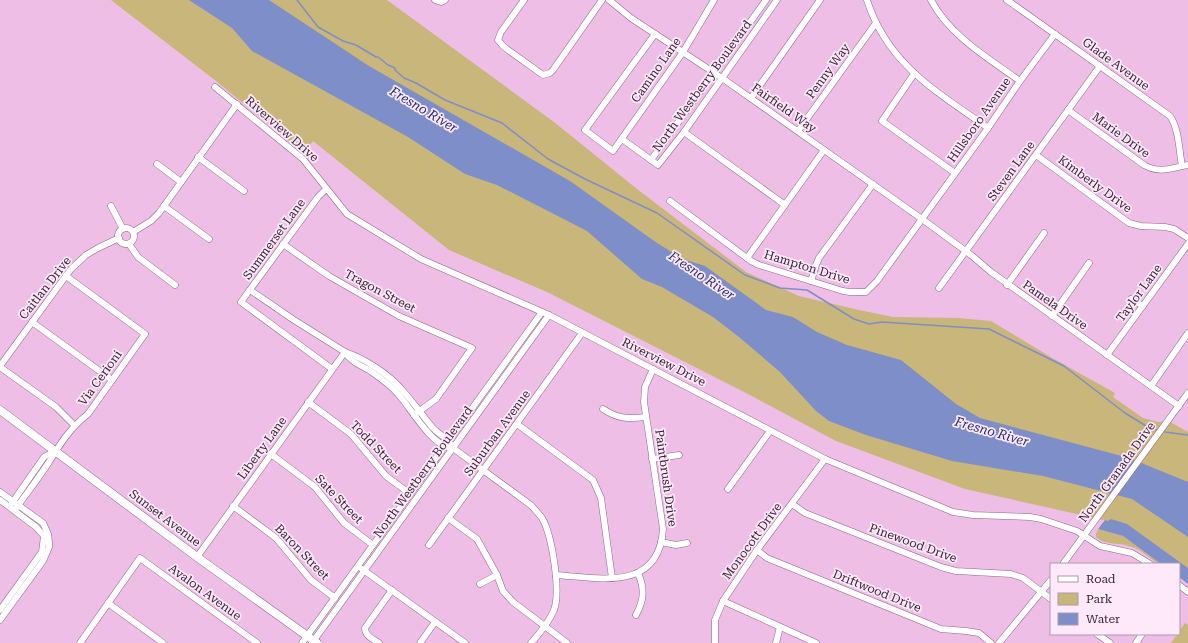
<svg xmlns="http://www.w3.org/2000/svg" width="1188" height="643" font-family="'Roboto Serif',serif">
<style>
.green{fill:#c9b67a}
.water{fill:#7e8ec8}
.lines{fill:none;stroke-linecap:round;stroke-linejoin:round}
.stream{stroke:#7e8ec8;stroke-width:1.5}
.minor-casing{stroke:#90658a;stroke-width:7}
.major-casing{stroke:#90658a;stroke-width:9}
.minor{stroke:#fff;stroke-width:6}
.major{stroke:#fff;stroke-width:8}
.labels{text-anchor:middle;stroke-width:3.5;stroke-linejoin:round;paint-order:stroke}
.street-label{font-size:12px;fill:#362333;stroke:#fde9f9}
.water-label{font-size:13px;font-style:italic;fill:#242e74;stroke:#fde9f9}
</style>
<rect width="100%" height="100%" fill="#eebee6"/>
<g class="green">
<path d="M111,0H387L554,122L637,189L746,272L799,296L859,310L893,317L958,318L991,321L1054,359L1115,393L1113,397L1143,418L1158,422H1170L1188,432V568L1126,524L1108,521L965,489L836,441L746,393L547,292L449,250L313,141L304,153L216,81Z"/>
<path d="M1098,529L1123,536L1161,564H1158C1150,558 1141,550 1132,547C1120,542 1106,546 1096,537V534Z"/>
<path d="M1185,623L1188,625V643H1171Z"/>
</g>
<g class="water">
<path d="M189,0H269L369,66L570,181L657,243L683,259L705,266L766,310L793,317L817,332L847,345L901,360L956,404L980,418L1129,458L1188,482V537L1132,499L1043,476L952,461L866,435L829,421L816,411L780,372L739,337L713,317L662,287L642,279L587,231L497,185L465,174L408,137L252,51L232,28Z"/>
<path d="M1111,519L1127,524L1188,568V584L1179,577V564H1161L1123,536L1098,529L1105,520L1108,521Z"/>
</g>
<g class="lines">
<g class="stream">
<path d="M297,0L318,27L343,41L356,45L376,57H378L388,65L395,68V70L404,78L416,83L445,100L502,123L548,159L585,179L657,213L745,275L780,288L807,290L854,319L869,324L882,322L989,329L1064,366L1125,413L1151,429L1157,430"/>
<path d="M1165,432L1188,435"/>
</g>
<defs>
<g id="minor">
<path d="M435,0L441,2L445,0"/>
<path d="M524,0L501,32L498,40L504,47L543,75L550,73L553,70L602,0"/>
<path d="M609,0L631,18L722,78L922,219L971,255L991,272L1179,406"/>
<path d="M867,0C888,65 936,91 988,128"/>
<path d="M931,0C950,36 988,58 1020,81"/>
<path d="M1007,0L1170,116C1179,129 1179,150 1182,166"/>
<path d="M655,34L585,130L613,151L683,52L714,0"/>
<path d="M914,74L882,121L955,173"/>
<path d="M215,87L303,159L347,214L421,259L549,315L825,459L953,512L973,515L1030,517L1041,519L1077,531L1100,546L1132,553L1150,564"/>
<path d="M751,98L820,0"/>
<path d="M1068,110L1144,165C1160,174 1171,168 1188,165"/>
<path d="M798,131L876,23"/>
<path d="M684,132L785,205"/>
<path d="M622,139L658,165L684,132L777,0"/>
<path d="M1036,155L1129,223L1141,226L1165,227L1174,229L1188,238"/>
<path d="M198,157L244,191"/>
<path d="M651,160L766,0"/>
<path d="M157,164L181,182"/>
<path d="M326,189L318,197L241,302L332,369"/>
<path d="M670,201L751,261L759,265L843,291L850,292H866L877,281L988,128L1020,81L1055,34"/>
<path d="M111,206L123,229"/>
<path d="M164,206L209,239"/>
<circle cx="126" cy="236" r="8"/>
<path d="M133,232L151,221L159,213L237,104"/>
<path d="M129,244L138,257L175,285"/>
<path d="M283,244L329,276L399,316L472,348L436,399L414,415"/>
<path d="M747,258L824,150"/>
<path d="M811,281L816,265L819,258L873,184"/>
<path d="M1007,285L1044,233"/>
<path d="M939,288L1100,66"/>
<path d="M250,290L294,320L345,352C364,358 390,375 403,391C413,402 422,415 432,427C440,436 447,437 453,448L532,506C535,510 539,514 542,518C552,535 561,591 554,610C549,622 540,633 531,643"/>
<path d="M1131,299L1143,306"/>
<path d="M1052,316L1089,263"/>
<path d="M32,322L112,380"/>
<path d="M345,352C350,361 360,365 369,370C379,377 390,384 398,394C410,407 430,443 448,447"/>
<path d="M1107,355L1188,244"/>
<path d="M0,366L71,269L86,255L98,248L119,238"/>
<path d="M0,367L56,407L74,425"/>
<path d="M1151,386L1188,333"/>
<path d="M308,402L351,434L386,476L409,493"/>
<path d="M603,409C618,419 628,419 646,417"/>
<path d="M517,424L593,480L601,498L612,578"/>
<path d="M271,454L315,487L344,523L373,545"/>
<path d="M652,459L679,455"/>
<path d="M728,489L770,431"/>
<path d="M0,492L43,523L48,534L49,542V547L43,561L0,620"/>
<path d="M0,500L36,527L44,536L42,552L0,610"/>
<path d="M12,503L44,457L53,452"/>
<path d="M792,504L805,513L941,567L956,571L1011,574L1023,578L1051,599"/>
<path d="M233,506L276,538L311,580L335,598"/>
<path d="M15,510C26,494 38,479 49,462C60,444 70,428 88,414L145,334L66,276"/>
<path d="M448,518L477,539L497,575L503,591L513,602L567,643"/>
<path d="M661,542L676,545L687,543"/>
<path d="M429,545L582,333"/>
<path d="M757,550L767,558L941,629L966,631L979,633L991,643"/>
<path d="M197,557L345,352"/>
<path d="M1063,564L1188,393"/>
<path d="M362,569L465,643"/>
<path d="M556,575C600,578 659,592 663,529L644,402L645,387L653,369"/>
<path d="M480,584L497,575"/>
<path d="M1179,585L1188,592"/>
<path d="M723,601L816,643"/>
<path d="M108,603L163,643"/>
<path d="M636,615C644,600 645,589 638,573"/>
<path d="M1097,634L1110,643"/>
<path d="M80,643L140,558L257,643"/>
<path d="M302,643L542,312"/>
<path d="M312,643L549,315"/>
<path d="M379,643C373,639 365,636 365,628L392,590"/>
<path d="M420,643L435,622"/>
<path d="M715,643V620L723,601L757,550L825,459"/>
<path d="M776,643L780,627"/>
<path d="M999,643L1051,580"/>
<path d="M1136,643L1142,634"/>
</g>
<path id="major" d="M0,410L197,557L317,643"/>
</defs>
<use href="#minor" class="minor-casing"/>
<use href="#major" class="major-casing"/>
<use href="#minor" class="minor"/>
<use href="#major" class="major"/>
</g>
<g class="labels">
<g class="street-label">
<text transform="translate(1116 64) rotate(36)" y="4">Glade Avenue</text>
<text transform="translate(656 70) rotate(-55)" y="4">Camino Lane</text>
<text transform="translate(828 71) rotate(-54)" y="4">Penny Way</text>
<text transform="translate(702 86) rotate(-54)" y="4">North Westberry Boulevard</text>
<text transform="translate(784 108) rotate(35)" y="4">Fairfield Way</text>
<text transform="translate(979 120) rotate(-55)" y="4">Hillsboro Avenue</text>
<text transform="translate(282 129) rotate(41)" y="4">Riverview Drive</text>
<text transform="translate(1121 135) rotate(36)" y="4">Marie Drive</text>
<text transform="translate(1011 171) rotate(-54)" y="4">Steven Lane</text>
<text transform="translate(1095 184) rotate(36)" y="4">Kimberly Drive</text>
<text transform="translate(274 239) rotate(-54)" y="4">Summerset Lane</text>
<text transform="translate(807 267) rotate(17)" y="4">Hampton Drive</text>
<text transform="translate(45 288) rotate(-52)" y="4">Caitlan Drive</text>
<text transform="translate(380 291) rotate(28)" y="4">Tragon Street</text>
<text transform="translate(1139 293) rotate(-54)" y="4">Taylor Lane</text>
<text transform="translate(1055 305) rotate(35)" y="4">Pamela Drive</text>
<text transform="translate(664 362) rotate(27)" y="4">Riverview Drive</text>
<text transform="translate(100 378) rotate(-54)" y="4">Via Cerioni</text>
<text transform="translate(497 433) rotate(-54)" y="4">Suburban Avenue</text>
<text transform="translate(376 447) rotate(46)" y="4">Todd Street</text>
<text transform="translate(262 448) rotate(-54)" y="4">Liberty Lane</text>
<text transform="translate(423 472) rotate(-54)" y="4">North Westberry Boulevard</text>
<text transform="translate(1117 472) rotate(-54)" y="4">North Granada Drive</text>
<text transform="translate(666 478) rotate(82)" y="4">Paintbrush Drive</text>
<text transform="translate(339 499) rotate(46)" y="4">Sate Street</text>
<text transform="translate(165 518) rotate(37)" y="4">Sunset Avenue</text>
<text transform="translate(752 541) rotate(-54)" y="4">Monocott Drive</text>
<text transform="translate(913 543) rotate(20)" y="4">Pinewood Drive</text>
<text transform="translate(302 552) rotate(46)" y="4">Baron Street</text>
<text transform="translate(877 591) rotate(22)" y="4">Driftwood Drive</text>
<text transform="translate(205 592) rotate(36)" y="4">Avalon Avenue</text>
</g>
<g class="water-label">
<text transform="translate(424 109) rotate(31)" y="5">Fresno River</text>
<text transform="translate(702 275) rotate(34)" y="5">Fresno River</text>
<text transform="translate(992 431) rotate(16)" y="5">Fresno River</text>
</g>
</g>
<rect x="1050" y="563" width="130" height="72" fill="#fde9f9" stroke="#ad9aaa"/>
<rect x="1058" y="576" width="20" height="6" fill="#ffffff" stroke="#ad9aaa"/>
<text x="1086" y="583" font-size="12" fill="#362333">Road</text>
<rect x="1058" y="593" width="20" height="12" fill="#c9b67a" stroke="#ad9aaa"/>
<text x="1086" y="603" font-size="12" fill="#362333">Park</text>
<rect x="1058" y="613" width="20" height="12" fill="#7e8ec8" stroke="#ad9aaa"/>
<text x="1086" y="623" font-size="12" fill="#362333">Water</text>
</svg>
